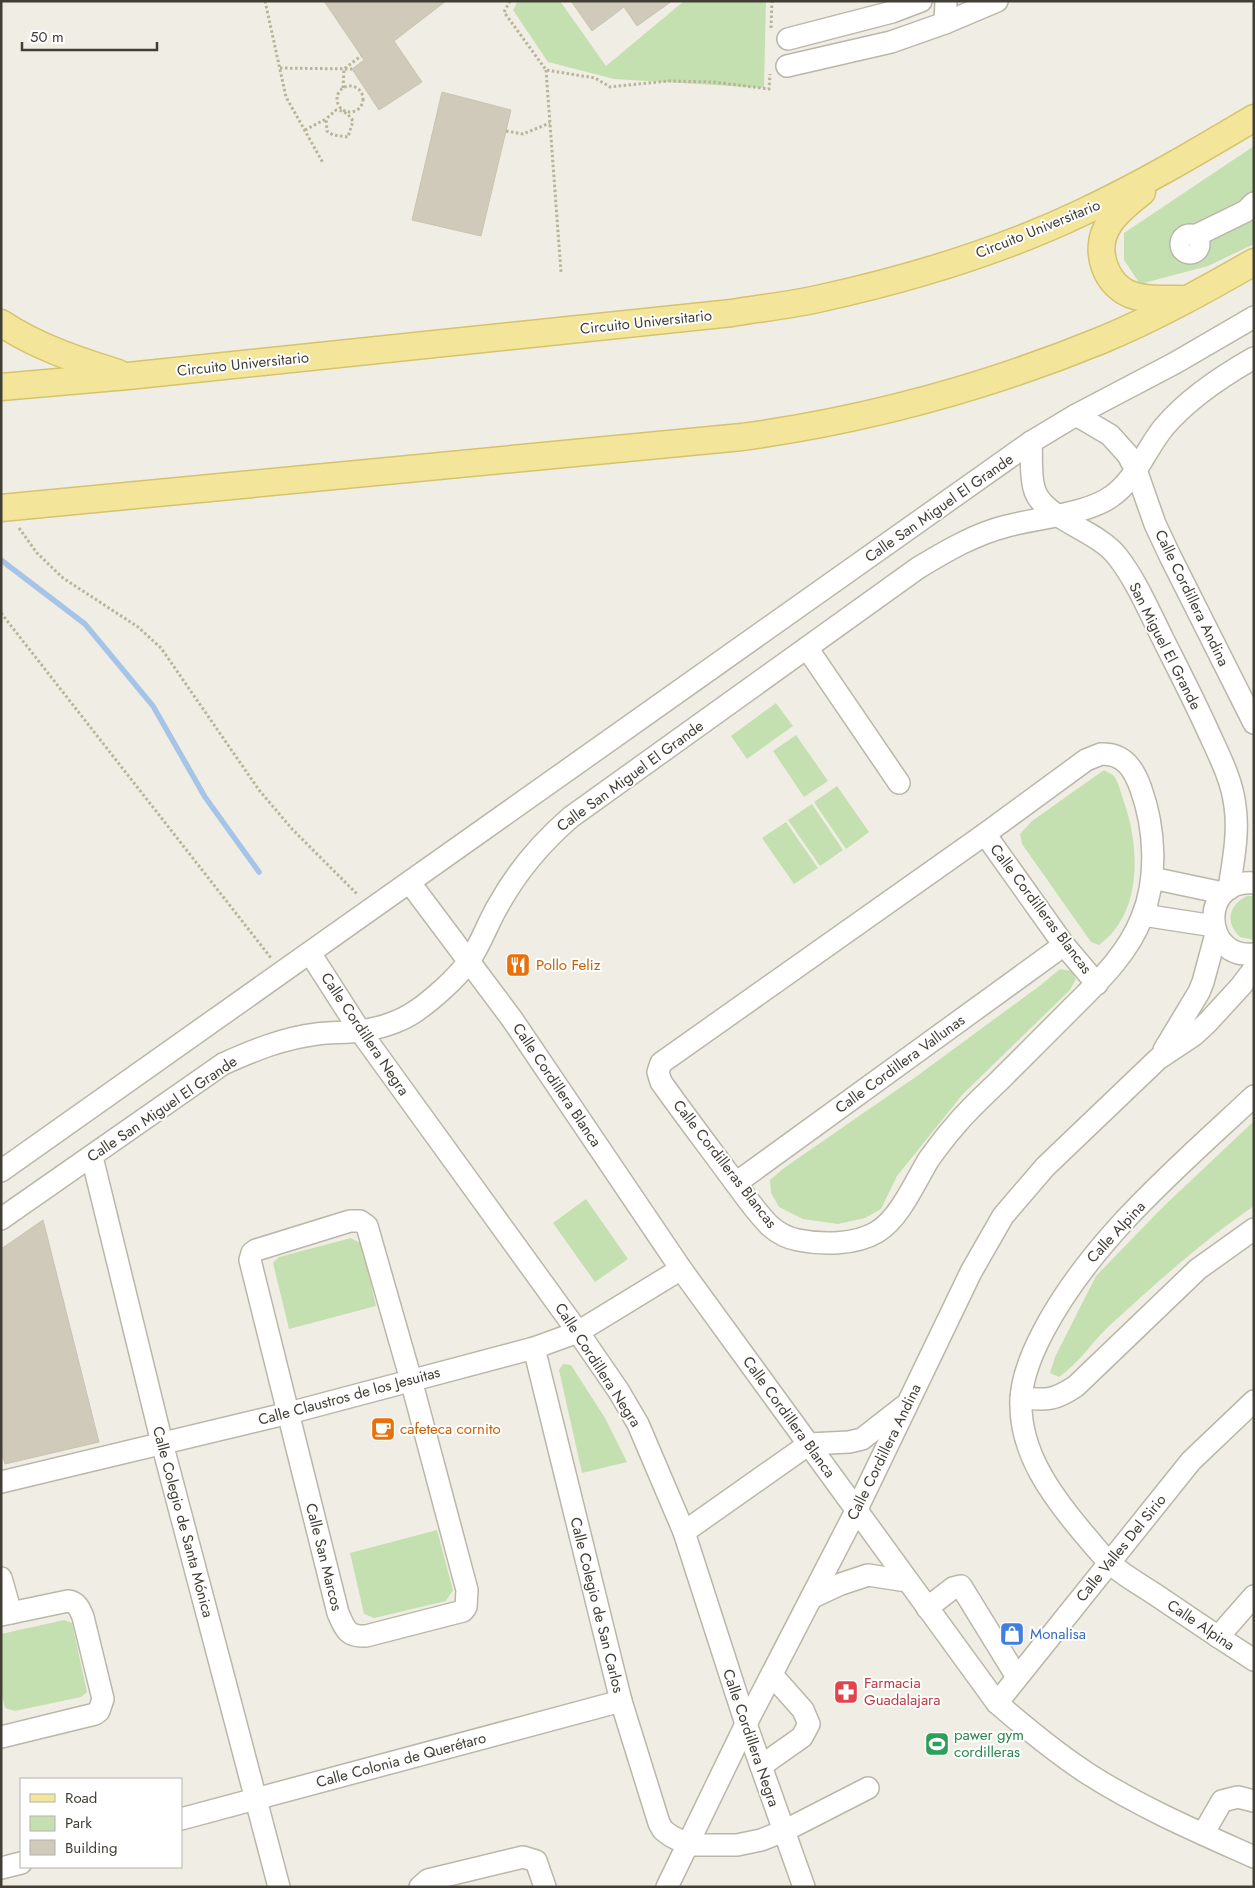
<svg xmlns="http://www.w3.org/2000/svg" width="1255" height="1888" font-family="Jost,sans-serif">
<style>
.green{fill:#c4e0b0}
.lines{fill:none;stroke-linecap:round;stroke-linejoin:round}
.stream{stroke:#a6c4e7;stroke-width:5.5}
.building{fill:#d0cabb;stroke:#cac3af}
.minor-casing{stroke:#bab6a8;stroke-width:24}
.major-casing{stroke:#d5c36c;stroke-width:29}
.path{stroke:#bab39a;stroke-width:3;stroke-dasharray:2.5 2.5;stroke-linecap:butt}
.minor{stroke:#fff;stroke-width:21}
.major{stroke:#f3e59a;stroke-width:26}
.labels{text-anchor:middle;stroke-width:4;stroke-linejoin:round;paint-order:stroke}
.street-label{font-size:15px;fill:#413e35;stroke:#fff}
.food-label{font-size:15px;fill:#c56008;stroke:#fff;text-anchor:start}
.shop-label{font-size:15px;fill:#366cbe;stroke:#fff;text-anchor:start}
.health-label{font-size:15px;fill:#be3a42;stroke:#fff;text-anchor:start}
.leisure-label{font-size:15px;fill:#27864d;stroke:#fff;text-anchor:start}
</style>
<rect width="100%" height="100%" fill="#f0eee4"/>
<g class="green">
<path d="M518,1H560L606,66L684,1H766L764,88L614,79L548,62L513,10Z"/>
<path d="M1254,146V244L1208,266L1140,284L1124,260V233Z"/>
<path d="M776,703L793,726L747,759L731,736Z"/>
<path d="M796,735L828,781L804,797L773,751Z"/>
<path d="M1104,770C1107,772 1112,774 1114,776C1119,783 1122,797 1125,805C1140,851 1142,914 1099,945L1091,942L1022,844L1020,834L1032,821Z"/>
<path d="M837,786L869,832L846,849L814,802Z"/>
<path d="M812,804L843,850L820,866L788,820Z"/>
<path d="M786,822L818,868L794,884L762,838Z"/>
<path d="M1247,896H1254V940L1240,937C1225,923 1228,905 1247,896Z"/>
<path d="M1060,969L1071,971L1076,979L1070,990L963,1094L897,1176L881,1209L865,1218L838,1224L803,1219L779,1207L771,1193L770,1180L784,1168L917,1076L1042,984Z"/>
<path d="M1254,1121V1206C1201,1242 1154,1285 1107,1328C1091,1344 1078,1364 1059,1377L1050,1373L1055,1357L1096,1276L1163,1207Z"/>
<path d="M586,1199L628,1259L595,1282L553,1223Z"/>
<path d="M351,1238L362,1244L376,1306L289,1329L273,1263L279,1257Z"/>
<path d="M563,1364L571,1365L605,1418L627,1462L582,1473L559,1370Z"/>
<path d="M437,1530L453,1590L446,1601L374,1618L364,1614L350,1553Z"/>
<path d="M64,1620L72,1623L87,1692L81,1697L15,1711L5,1708L1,1690V1634Z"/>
</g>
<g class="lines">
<path class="stream" d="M1,560L85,624L153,706L205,797L259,872"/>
</g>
<g class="building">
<path d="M324,1H446L394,41L422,82L379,110L352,69L364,60Z"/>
<path d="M571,1H672L637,26L624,7L592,31Z"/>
<path d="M442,92L511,110L481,236L412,220Z"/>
<path d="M43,1220L99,1442L5,1464L1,1451V1249Z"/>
</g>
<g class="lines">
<defs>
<g id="minor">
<path d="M945,23L946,1"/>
<path d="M788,39L892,12L921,1"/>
<path d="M787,66L891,42L945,23L997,1"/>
<circle cx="1190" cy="244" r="9"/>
<path d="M1195,236L1246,211L1254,203"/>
<path d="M1076,415L1110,435L1128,455L1136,470L1155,524L1170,556L1254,723"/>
<path d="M1031,442C1032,457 1030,474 1034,488C1041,518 1096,529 1117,556C1136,580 1149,611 1163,639C1178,669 1194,700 1208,731C1219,755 1232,780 1235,806C1239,833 1233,862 1229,889"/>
<path d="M807,648L899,783"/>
<path d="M1101,754C1124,753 1134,769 1141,789C1155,828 1158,878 1142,917C1128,954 1099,981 1071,1009C1047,1033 1022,1058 998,1082C983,1096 967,1111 954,1127C945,1137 937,1148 929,1159C915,1182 900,1218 877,1232C855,1245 822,1245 798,1240C787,1238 778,1233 770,1226C754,1210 741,1190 728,1173C706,1143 683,1113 661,1082L658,1072L661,1063L985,834L1086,760Z"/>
<path d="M985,834L1064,945L1097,984"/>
<path d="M1152,878L1223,893"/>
<path d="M410,883L512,1019L681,1269L997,1703C1027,1729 1057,1754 1090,1775C1142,1808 1198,1832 1254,1857"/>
<path d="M1254,883C1199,878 1202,960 1254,954"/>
<path d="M1143,915L1214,926"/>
<path d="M310,953L360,1031L578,1332L618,1390L638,1424L684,1532L746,1724L804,1887"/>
<path d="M1164,1050L1199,992L1203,982L1216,934"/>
<path d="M1254,1096C1179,1166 1091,1240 1043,1332C1032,1353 1022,1376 1021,1400C1019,1452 1052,1496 1084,1534C1092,1543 1100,1554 1109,1562C1121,1574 1138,1583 1153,1593C1186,1615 1219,1638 1254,1660"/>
<path d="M92,1157L162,1443L279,1887"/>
<path d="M1,1171L1031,442L1076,415L1175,363L1254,317"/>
<path d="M736,1183L1064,945"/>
<path d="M1,1219L223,1064C254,1050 284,1038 317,1034C331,1032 345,1033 359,1031C378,1029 400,1022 416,1011C432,1000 458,977 469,961C481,944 488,922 499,904C518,870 542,842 571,817L918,568C946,551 975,534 1007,526C1037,518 1088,514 1112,496C1136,479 1146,449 1164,427C1188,399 1222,376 1254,358"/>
<path d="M350,1221H360L367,1226L411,1380L467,1590L466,1607L463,1611L366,1636C347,1637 345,1629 338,1613L250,1260L252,1253L256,1250Z"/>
<path d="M534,1348L621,1701L659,1823L663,1830L671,1836L689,1845H737L761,1840L784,1831L868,1788"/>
<path d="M1021,1398C1047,1400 1054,1401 1076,1386L1198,1269L1254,1229"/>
<path d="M1,1482L289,1413L534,1348L578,1332L681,1269"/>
<path d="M684,1532L809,1444L849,1442L862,1439L903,1407"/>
<path d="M1,1578L11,1613"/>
<path d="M811,1598L841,1584L868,1575L907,1581"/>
<path d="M927,1608L953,1588L961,1586L1017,1677"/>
<path d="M1,1615L68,1601C77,1602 80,1609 83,1617L103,1699L99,1711L95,1714L1,1737"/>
<path d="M1218,1637L1254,1596"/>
<path d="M997,1703L1191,1461L1254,1401"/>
<path d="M761,1766L802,1737L809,1724L803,1710L772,1675"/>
<path d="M181,1819L621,1701"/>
<path d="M1203,1834L1222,1801L1238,1797L1254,1801"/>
<path d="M1,1868L21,1863"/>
<path d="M420,1887L428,1880L523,1857L536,1861L545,1887"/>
<path d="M667,1887L746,1724L856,1511L971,1272L1003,1216L1045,1167L1158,1059L1194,1035L1207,1023L1241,986L1254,969"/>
</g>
<g id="major">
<path d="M1142,192C1130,202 1117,211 1109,224C1092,250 1106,288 1135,296C1150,300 1166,299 1181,299"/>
<path d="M1,323C37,347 77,360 118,373"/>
<path d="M1,387L128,376L732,313C762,308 792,305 822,298C908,279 1001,251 1081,213C1141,185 1197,152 1254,118"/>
<path d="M1,508L742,437C866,420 987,387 1102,340C1155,318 1205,290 1254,262"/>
</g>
</defs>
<use href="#minor" class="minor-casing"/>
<use href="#major" class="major-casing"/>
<g class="path">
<path d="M265,1L286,97L323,163"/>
<path d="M510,1L504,12L546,70L595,78L610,87L668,81L713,82L769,89L770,74"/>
<path d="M771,28L772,1"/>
<path d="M280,68L352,69"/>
<path d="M546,70L561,272"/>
<circle cx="350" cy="99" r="13"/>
<path d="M343,88L344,69L361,56"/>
<path d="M305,130L326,119L327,131L333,135L348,137L353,121C348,114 345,111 336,110L326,119"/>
<path d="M506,131L523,134L550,123"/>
<path d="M19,528L37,553L63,578L138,627L161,648L259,790L292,829L358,895"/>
<path d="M1,613L271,958"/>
</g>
<use href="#minor" class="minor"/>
<use href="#major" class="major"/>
</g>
<defs>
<symbol id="restaurant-square" viewBox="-11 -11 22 22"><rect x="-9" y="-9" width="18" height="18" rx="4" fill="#e8710a" stroke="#fff"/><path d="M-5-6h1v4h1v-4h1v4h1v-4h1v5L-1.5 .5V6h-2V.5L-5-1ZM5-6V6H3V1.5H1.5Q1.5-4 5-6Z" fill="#fff"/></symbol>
<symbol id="cafe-square" viewBox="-11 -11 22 22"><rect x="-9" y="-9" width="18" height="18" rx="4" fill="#e8710a" stroke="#fff"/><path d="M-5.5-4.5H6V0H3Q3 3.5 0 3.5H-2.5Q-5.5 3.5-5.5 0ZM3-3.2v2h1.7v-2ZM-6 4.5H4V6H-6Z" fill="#fff"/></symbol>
<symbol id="shop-square" viewBox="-11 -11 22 22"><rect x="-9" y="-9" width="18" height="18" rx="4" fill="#3f7fe0" stroke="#fff"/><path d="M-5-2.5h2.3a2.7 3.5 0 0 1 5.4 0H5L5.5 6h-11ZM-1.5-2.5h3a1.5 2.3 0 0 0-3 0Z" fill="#fff"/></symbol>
<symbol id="pharmacy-square" viewBox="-11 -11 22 22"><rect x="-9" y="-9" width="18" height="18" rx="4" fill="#e0444e" stroke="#fff"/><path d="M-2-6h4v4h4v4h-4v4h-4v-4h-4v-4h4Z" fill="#fff"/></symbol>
<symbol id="stadium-square" viewBox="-11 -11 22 22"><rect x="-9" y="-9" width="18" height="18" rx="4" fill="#2e9e5b" stroke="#fff"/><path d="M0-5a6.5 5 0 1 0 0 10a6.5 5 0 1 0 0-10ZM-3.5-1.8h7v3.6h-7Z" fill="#fff"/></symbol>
</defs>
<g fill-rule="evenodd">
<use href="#restaurant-square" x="504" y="951" width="28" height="28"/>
<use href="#cafe-square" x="369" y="1415" width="28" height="28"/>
<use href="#shop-square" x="998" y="1620" width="28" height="28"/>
<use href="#pharmacy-square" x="832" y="1678" width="28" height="28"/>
<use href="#stadium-square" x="923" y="1730" width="28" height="28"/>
</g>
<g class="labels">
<g class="street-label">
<text transform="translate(1038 229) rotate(-22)" y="5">Circuito Universitario</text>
<text transform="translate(646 322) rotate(-6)" y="5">Circuito Universitario</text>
<text transform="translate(243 364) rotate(-6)" y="5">Circuito Universitario</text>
<text transform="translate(939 508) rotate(-35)" y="5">Calle San Miguel El Grande</text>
<text transform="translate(1192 598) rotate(64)" y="5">Calle Cordillera Andina</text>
<text transform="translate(1165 646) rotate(63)" y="5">San Miguel El Grande</text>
<text transform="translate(630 776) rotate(-36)" y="5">Calle San Miguel El Grande</text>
<text transform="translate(1041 909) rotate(53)" y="5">Calle Cordilleras Blancas</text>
<text transform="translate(365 1034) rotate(56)" y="5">Calle Cordillera Negra</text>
<text transform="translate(900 1064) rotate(-36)" y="5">Calle Cordillera Vallunas</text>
<text transform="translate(557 1085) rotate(56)" y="5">Calle Cordillera Blanca</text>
<text transform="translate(162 1109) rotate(-34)" y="5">Calle San Miguel El Grande</text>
<text transform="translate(725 1164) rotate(52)" y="5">Calle Cordilleras Blancas</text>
<text transform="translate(1116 1232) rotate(-47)" y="5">Calle Alpina</text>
<text transform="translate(598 1365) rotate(57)" y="5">Calle Cordillera Negra</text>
<text transform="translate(349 1396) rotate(-15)" y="5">Calle Claustros de los Jesuitas</text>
<text transform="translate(789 1417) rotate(54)" y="5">Calle Cordillera Blanca</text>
<text transform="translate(884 1452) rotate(-64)" y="5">Calle Cordillera Andina</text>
<text transform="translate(183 1522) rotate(75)" y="5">Calle Colegio de Santa Mónica</text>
<text transform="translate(1121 1548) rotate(-51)" y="5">Calle Valles Del Sirio</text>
<text transform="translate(324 1557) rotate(76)" y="5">Calle San Marcos</text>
<text transform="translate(597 1605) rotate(76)" y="5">Calle Colegio de San Carlos</text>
<text transform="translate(1201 1625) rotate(34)" y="5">Calle Alpina</text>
<text transform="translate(751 1738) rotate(71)" y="5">Calle Cordillera Negra</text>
<text transform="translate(401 1760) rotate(-15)" y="5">Calle Colonia de Querétaro</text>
</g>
<g class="food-label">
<text x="536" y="970">Pollo Feliz</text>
<text x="400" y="1434">cafeteca cornito</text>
</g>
<g class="shop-label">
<text x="1030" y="1639">Monalisa</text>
</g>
<g class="health-label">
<text x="864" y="1688">Farmacia<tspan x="864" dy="17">Guadalajara</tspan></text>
</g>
<g class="leisure-label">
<text x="954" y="1740">pawer gym<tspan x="954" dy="17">cordilleras</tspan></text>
</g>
</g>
<rect width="1255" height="1888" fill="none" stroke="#413e35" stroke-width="5"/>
<rect x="20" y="1778" width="162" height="90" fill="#ffffff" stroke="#b3b2ae"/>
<rect x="30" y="1794" width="25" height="8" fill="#f3e59a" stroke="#b3b2ae"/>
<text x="65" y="1803" font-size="15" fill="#413e35">Road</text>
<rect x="30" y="1816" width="25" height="15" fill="#c4e0b0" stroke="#b3b2ae"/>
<text x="65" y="1828" font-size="15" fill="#413e35">Park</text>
<rect x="30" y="1840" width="25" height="15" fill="#d0cabb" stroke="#b3b2ae"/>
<text x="65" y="1853" font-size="15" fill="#413e35">Building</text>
<path d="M22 42v8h135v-8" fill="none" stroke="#413e35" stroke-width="2.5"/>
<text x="30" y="42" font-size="15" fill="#413e35" stroke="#ffffff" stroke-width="4" paint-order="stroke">50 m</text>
</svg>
